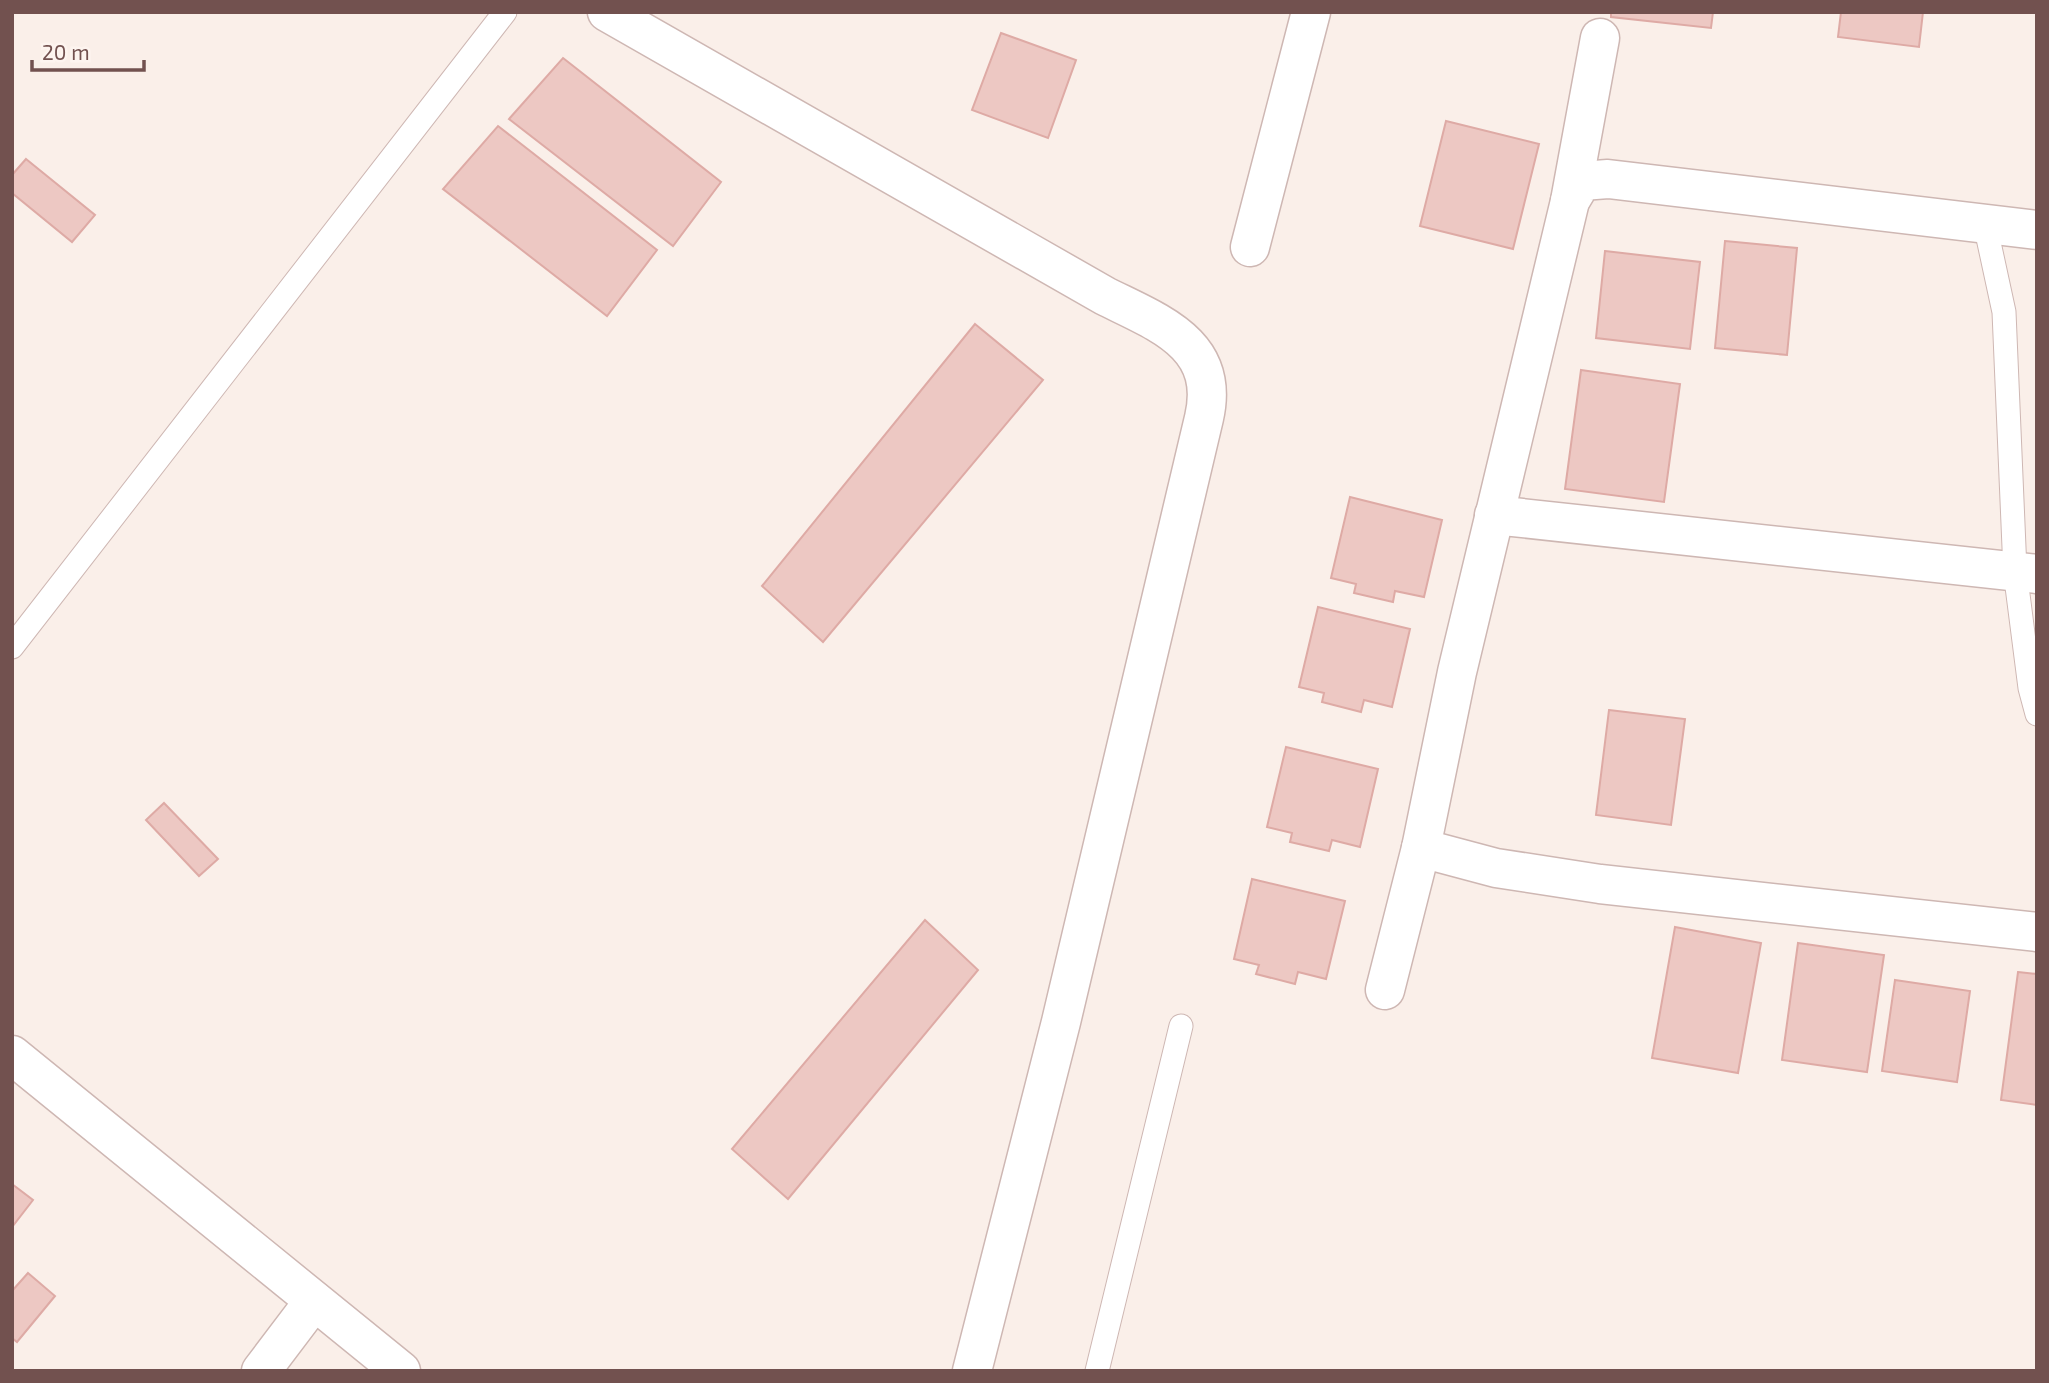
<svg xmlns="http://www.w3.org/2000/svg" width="2049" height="1383" font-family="'Exo 2',sans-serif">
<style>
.building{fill:#edc8c3;stroke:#deaaa5;stroke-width:2}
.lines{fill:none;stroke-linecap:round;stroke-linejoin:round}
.lane-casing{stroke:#ceb7b3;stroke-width:25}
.street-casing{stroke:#ceb7b3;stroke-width:41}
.lane{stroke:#fff;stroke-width:23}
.street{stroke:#fff;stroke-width:38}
</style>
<rect width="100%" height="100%" fill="#faefe9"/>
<g class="building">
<path d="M1611,12H1713L1711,28L1611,17Z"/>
<path d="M1841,12H1923L1919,47L1838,37Z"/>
<path d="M1001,33L1076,60L1048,138L972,110Z"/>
<path d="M563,58L721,182L673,246L509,119Z"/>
<path d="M1446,121L1539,144L1513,249L1420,226Z"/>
<path d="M498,126L657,250L607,316L443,189Z"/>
<path d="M26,159L95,215L72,242L12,193V175Z"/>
<path d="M1725,241L1797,248L1787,355L1715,348Z"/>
<path d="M1605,251L1700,262L1690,349L1596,338Z"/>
<path d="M975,324L1043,380L823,642L762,586Z"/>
<path d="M1581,370L1680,384L1664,502L1565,489Z"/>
<path d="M1350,497L1442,520L1424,597L1395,591L1393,602L1354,593L1356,584L1331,578Z"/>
<path d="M1318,607L1410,629L1392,707L1364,700L1361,712L1322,702L1324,693L1299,687Z"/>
<path d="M1609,710L1685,719L1671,825L1596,815Z"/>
<path d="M1286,747L1378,769L1360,847L1332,840L1329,851L1290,842L1292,833L1267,827Z"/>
<path d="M164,803L218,859L199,876L146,820Z"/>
<path d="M1252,879L1345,901L1326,979L1298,972L1295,984L1256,974L1259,965L1234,959Z"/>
<path d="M925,920L978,970L788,1199L732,1149Z"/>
<path d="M1675,927L1761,943L1738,1073L1652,1058Z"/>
<path d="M1798,943L1884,955L1867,1072L1782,1060Z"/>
<path d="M2018,972L2037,974V1105L2001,1100Z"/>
<path d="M1895,980L1970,991L1957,1082L1882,1071Z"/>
<path d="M12,1184L33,1200L12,1227Z"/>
<path d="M28,1273L55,1296L17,1342L12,1338V1291Z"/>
</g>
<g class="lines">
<defs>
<g id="lane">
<path d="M1985,224L2004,312L2015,571L2030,688L2037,714"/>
<path d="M12,647L505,12"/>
<path d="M1097,1371L1181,1026"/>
</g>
<g id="street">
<path d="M607,12L1105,296C1159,323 1221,344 1204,418L1061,1022L972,1371"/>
<path d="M1570,201L1600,38"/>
<path d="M1250,247L1311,12"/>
<path d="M1494,515L2037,574"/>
<path d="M1421,848L1496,868L1600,884L2037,932"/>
<path d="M1385,990L1421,848L1457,672L1570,201L1582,181L1608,179L2037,230"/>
<path d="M12,1055L401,1371"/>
<path d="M261,1371L314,1301"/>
</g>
</defs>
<use href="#lane" class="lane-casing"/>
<use href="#street" class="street-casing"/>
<use href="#lane" class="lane"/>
<use href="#street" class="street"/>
</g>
<rect width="2049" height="1383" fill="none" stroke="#72514f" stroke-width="28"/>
<path d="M32 60v10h112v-10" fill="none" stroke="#72514f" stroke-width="3.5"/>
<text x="42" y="60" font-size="21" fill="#72514f" stroke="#fdf4ef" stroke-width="5" paint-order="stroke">20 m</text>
</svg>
